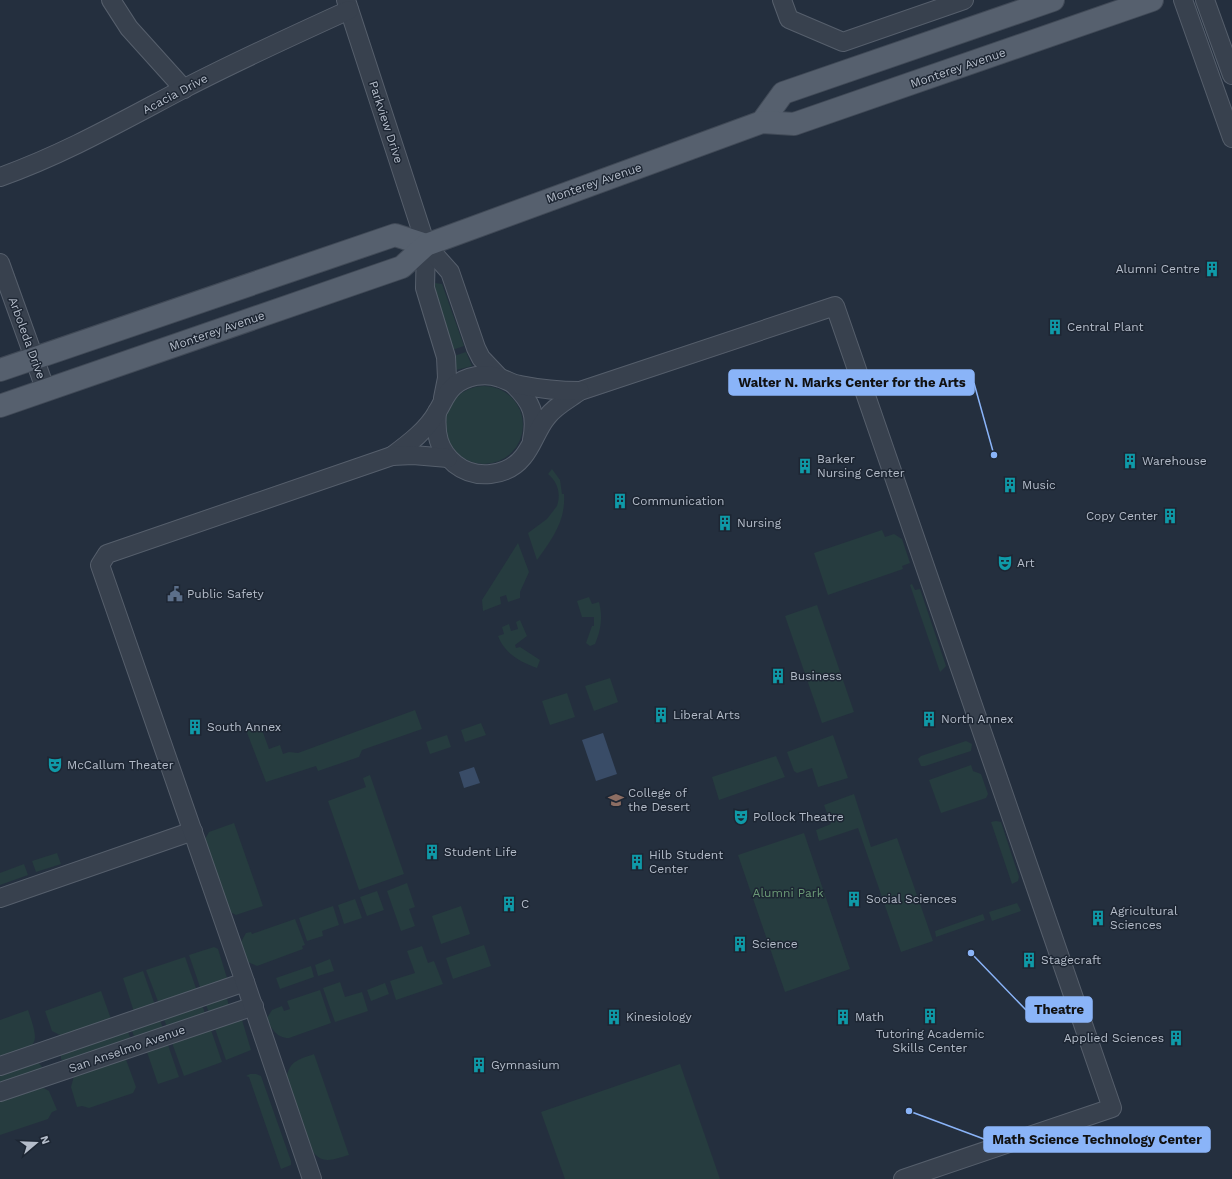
<svg xmlns="http://www.w3.org/2000/svg" width="1232" height="1179" font-family="'Work Sans',sans-serif">
<style>
.green{fill:#263c3f}
.water{fill:#394c67}
.lines{fill:none;stroke-linecap:round;stroke-linejoin:round}
.minor-casing{stroke:#565f6c;stroke-width:20}
.major-casing{stroke:#414a57;stroke-width:24}
.minor{stroke:#38414e;stroke-width:18}
.major{stroke:#56606e;stroke-width:22}
.labels{text-anchor:middle;stroke-width:3;stroke-linejoin:round;paint-order:stroke}
.street-label{font-size:12px;fill:#b4bcc9;stroke:#1d2633}
.poi-label{font-size:12px;fill:#b4bcc9;stroke:#1d2633;text-anchor:start}
.park-label{font-size:12px;fill:#6b9a76;stroke:#1d2633}
.leader{fill:none;stroke:#8ab4f8;stroke-width:1.5}
.callout-dot{fill:#8ab4f8;stroke:#1d2633;stroke-width:1.5}
.callout{fill:#8ab4f8;stroke:#8ab4f8;stroke-width:1.5}
.callout-label{font-size:13px;text-anchor:middle;font-weight:bold;fill:#111}
</style>
<rect width="100%" height="100%" fill="#242f3e"/>
<g class="green">
<path d="M435,283L442,284L464,346L452,350L432,286Z"/>
<path d="M466,352L472,366L456,370L454,356Z"/>
<circle cx="484" cy="425" r="39"/>
<path d="M552,469L560,480L562,494H564C566,521 552,539 537,560L528,533L547,519L557,506C561,494 558,482 548,474Z"/>
<path d="M882,530L885,537L894,534L902,539L910,563L902,566L903,569L828,595L814,553Z"/>
<path d="M518,543L529,572L520,592V598L508,602L506,595L500,597L501,604L483,611L482,600Z"/>
<path d="M912,584L915,590L920,589L946,666L940,672L910,585Z"/>
<path d="M589,597L592,604L599,602C603,617 601,630 595,644L590,646L586,643L592,626H594V617H582L577,601Z"/>
<path d="M817,605L854,712L822,723L785,616Z"/>
<path d="M520,620L527,636L515,645L516,648L520,647L540,660L537,668C520,662 505,654 498,636L504,634L502,627L509,624L511,631L518,629L516,622Z"/>
<path d="M610,678L618,702L594,711L585,686Z"/>
<path d="M567,693L575,717L550,725L542,701Z"/>
<path d="M415,710L422,729L362,750L359,757L318,771L316,766L266,782L246,730L256,727L258,731L262,730L269,749L280,745L283,754L289,752L298,753Z"/>
<path d="M481,723L486,735L465,742L461,730Z"/>
<path d="M447,735L451,747L430,754L426,742Z"/>
<path d="M833,735L848,778L818,787L812,768L797,773L794,771L787,752Z"/>
<path d="M966,741L972,744L971,751L925,766H921L918,759L921,756Z"/>
<path d="M776,756L785,777L719,800L712,777Z"/>
<path d="M971,765L973,771L981,774L988,794L986,798L941,813L929,780Z"/>
<path d="M370,775L404,874L359,890L328,801L366,787L363,778Z"/>
<path d="M854,794L871,847L897,838L933,941L901,952L858,828L819,841L816,830L831,824L824,805Z"/>
<path d="M996,821L1001,822L1019,877L1018,881L1012,884L991,822Z"/>
<path d="M234,823L263,906L236,915L230,912L205,839L209,832Z"/>
<path d="M804,833L850,969L785,992L738,855Z"/>
<path d="M57,853L61,864L36,872L32,861Z"/>
<path d="M24,864L28,875L0,885V873Z"/>
<path d="M407,883L415,907L409,909L415,926L401,931L387,891Z"/>
<path d="M377,891L384,910L367,916L360,897Z"/>
<path d="M355,899L362,918L344,924L338,905Z"/>
<path d="M1017,903L1021,911L992,921L989,912Z"/>
<path d="M333,906L339,925L322,931L323,936L307,941L299,918Z"/>
<path d="M461,906L470,934L441,944L432,916Z"/>
<path d="M983,914L985,920L936,937L935,931Z"/>
<path d="M295,919L305,945L302,946L303,949L257,966L248,962L241,942L246,933L251,932L252,934Z"/>
<path d="M484,945L491,966L453,979L446,958Z"/>
<path d="M422,946L428,963L434,961L443,984L396,1000L390,981L415,973L407,951Z"/>
<path d="M214,947L218,949L227,978L201,990L189,955Z"/>
<path d="M185,957L197,991L159,1004L146,970Z"/>
<path d="M330,959L334,971L318,976L315,965Z"/>
<path d="M311,966L314,977L280,989L276,978Z"/>
<path d="M143,971L155,1005L134,1012L123,978Z"/>
<path d="M340,982L345,997L362,992L368,1011L335,1022L323,988Z"/>
<path d="M385,983L389,994L371,1001L367,990Z"/>
<path d="M320,990L331,1023L289,1038C276,1038 271,1028 267,1018L272,1010L282,1006L284,1011L290,1009L287,1001Z"/>
<path d="M101,991L111,1019L62,1036L52,1031L45,1011Z"/>
<path d="M226,995L229,1006L209,1013L205,1002Z"/>
<path d="M202,1004L205,1014L167,1027L163,1017Z"/>
<path d="M28,1010C42,1050 36,1045 0,1058V1020Z"/>
<path d="M159,1018L163,1028L135,1039L131,1028Z"/>
<path d="M240,1018L242,1020L251,1050L226,1060L214,1026Z"/>
<path d="M210,1027L222,1062L184,1076L171,1040Z"/>
<path d="M127,1029L131,1040L65,1062L61,1059V1053Z"/>
<path d="M167,1042L179,1077L158,1084L146,1049Z"/>
<path d="M314,1054L349,1155C334,1159 323,1165 313,1152L287,1076C290,1060 301,1059 314,1054Z"/>
<path d="M125,1057L136,1087L133,1093L89,1108L82,1106L77,1107L71,1087L74,1076Z"/>
<path d="M38,1062L42,1067L41,1070L0,1085V1072Z"/>
<path d="M680,1064L720,1179H565L541,1112Z"/>
<path d="M250,1074H256L261,1076L291,1161V1165L281,1169L249,1077L246,1076Z"/>
<path d="M40,1086L49,1091L57,1110L52,1112L48,1119L0,1135V1099Z"/>
</g>
<g class="water">
<path d="M603,733L617,774L596,781L582,740Z"/>
<path d="M474,767L480,783L464,788L459,772Z"/>
</g>
<g class="lines">
<defs>
<g id="minor">
<path d="M111,0L129,28L184,89"/>
<path d="M346,0L426,245L425,288L446,357L447,378L443,398"/>
<path d="M782,0L789,19L843,42L964,0"/>
<path d="M1183,0L1232,138"/>
<path d="M1205,0L1232,75"/>
<path d="M0,177C65,154 124,120 185,88C239,60 294,35 349,10"/>
<path d="M426,245L450,272L476,348L481,358L499,377"/>
<path d="M0,263L46,391"/>
<path d="M513,384C532,402 537,415 532,440"/>
<path d="M437,412C435,433 438,450 455,464C475,480 507,477 523,457C533,445 537,429 547,417C555,406 569,399 580,391L835,306L1112,1108L903,1179"/>
<path d="M392,456C408,444 427,430 437,412C443,403 445,394 454,386C466,376 485,372 500,378C507,380 512,384 520,385C540,389 559,391 580,391"/>
<path d="M0,898L193,831"/>
<path d="M0,1066L245,982"/>
<path d="M0,1092L254,1006"/>
<path d="M312,1179L245,982L100,565L107,554L392,456L413,455L448,458"/>
</g>
<g id="major">
<path d="M762,122L783,93L1053,0"/>
<path d="M0,370L395,235L426,245"/>
<path d="M0,406L402,267L426,245L762,122L794,124L1152,0"/>
</g>
</defs>
<use href="#minor" class="minor-casing"/>
<use href="#major" class="major-casing"/>
<use href="#minor" class="minor"/>
<use href="#major" class="major"/>
</g>
<defs>
<symbol id="building-bare" viewBox="-9 -9 18 18"><path d="M-4-6H4V6H1V3H-1V6H-4ZM-2.5-4.3h1.7v1.8h-1.7ZM.8-4.3h1.7v1.8H.8ZM-2.5-1h1.7V.8h-1.7ZM.8-1h1.7V.8H.8Z" fill="#0f9aa8" stroke="#1d2633" stroke-width="2.5" paint-order="stroke"/></symbol>
<symbol id="theatre-bare" viewBox="-9 -9 18 18"><path d="M-5-5.5Q0-4 5-5.5V0Q5 5 0 6Q-5 5-5 0ZM-3.3-2.5H-1v1.5H-3.3ZM1-2.5H3.3v1.5H1ZM-2.8 1Q0 5.5 2.8 1Z" fill="#0f9aa8" stroke="#1d2633" stroke-width="2.5" paint-order="stroke"/></symbol>
<symbol id="civic-bare" viewBox="-9 -9 18 18"><path d="M-.6-6.5H3V-4.5H.6V-3L4-1V1h2V6H-6V1h2V-1L-.6-3ZM-1.2 2.5V6h2.4V2.5Z" fill="#5c6f8a" stroke="#1d2633" stroke-width="2.5" paint-order="stroke"/></symbol>
<symbol id="university-bare" viewBox="-9 -9 18 18"><path d="M0-5L7-2L0 1L-7-2ZM-4 1L0 2.5L4 1V4Q0 6-4 4Z" fill="#8d6e63" stroke="#1d2633" stroke-width="2.5" paint-order="stroke"/></symbol>
</defs>
<g fill-rule="evenodd">
<use href="#building-bare" x="1201" y="258" width="22" height="22"/>
<use href="#building-bare" x="1044" y="316" width="22" height="22"/>
<use href="#building-bare" x="1119" y="450" width="22" height="22"/>
<use href="#building-bare" x="794" y="455" width="22" height="22"/>
<use href="#building-bare" x="999" y="474" width="22" height="22"/>
<use href="#building-bare" x="609" y="490" width="22" height="22"/>
<use href="#building-bare" x="1159" y="505" width="22" height="22"/>
<use href="#building-bare" x="714" y="512" width="22" height="22"/>
<use href="#theatre-bare" x="994" y="552" width="22" height="22"/>
<use href="#civic-bare" x="164" y="583" width="22" height="22"/>
<use href="#building-bare" x="767" y="665" width="22" height="22"/>
<use href="#building-bare" x="650" y="704" width="22" height="22"/>
<use href="#building-bare" x="918" y="708" width="22" height="22"/>
<use href="#building-bare" x="184" y="716" width="22" height="22"/>
<use href="#theatre-bare" x="44" y="754" width="22" height="22"/>
<use href="#university-bare" x="605" y="789" width="22" height="22"/>
<use href="#theatre-bare" x="730" y="806" width="22" height="22"/>
<use href="#building-bare" x="421" y="841" width="22" height="22"/>
<use href="#building-bare" x="626" y="851" width="22" height="22"/>
<use href="#building-bare" x="843" y="888" width="22" height="22"/>
<use href="#building-bare" x="498" y="893" width="22" height="22"/>
<use href="#building-bare" x="1087" y="907" width="22" height="22"/>
<use href="#building-bare" x="729" y="933" width="22" height="22"/>
<use href="#building-bare" x="1018" y="949" width="22" height="22"/>
<use href="#building-bare" x="919" y="1005" width="22" height="22"/>
<use href="#building-bare" x="603" y="1006" width="22" height="22"/>
<use href="#building-bare" x="832" y="1006" width="22" height="22"/>
<use href="#building-bare" x="1165" y="1027" width="22" height="22"/>
<use href="#building-bare" x="468" y="1054" width="22" height="22"/>
</g>
<g class="labels">
<g class="street-label">
<text transform="translate(958 68) rotate(-19)" y="4">Monterey Avenue</text>
<text transform="translate(175 94) rotate(-28)" y="4">Acacia Drive</text>
<text transform="translate(386 122) rotate(72)" y="4">Parkview Drive</text>
<text transform="translate(594 183) rotate(-19)" y="4">Monterey Avenue</text>
<text transform="translate(217 331) rotate(-19)" y="4">Monterey Avenue</text>
<text transform="translate(27 338) rotate(70)" y="4">Arboleda Drive</text>
<text transform="translate(127 1049) rotate(-19)" y="4">San Anselmo Avenue</text>
</g>
<g class="poi-label">
<text x="1200" y="273" text-anchor="end">Alumni Centre</text>
<text x="1067" y="331">Central Plant</text>
<text x="817" y="463">Barker<tspan x="817" dy="14">Nursing Center</tspan></text>
<text x="1142" y="465">Warehouse</text>
<text x="1022" y="489">Music</text>
<text x="632" y="505">Communication</text>
<text x="1158" y="520" text-anchor="end">Copy Center</text>
<text x="737" y="527">Nursing</text>
<text x="1017" y="567">Art</text>
<text x="187" y="598">Public Safety</text>
<text x="790" y="680">Business</text>
<text x="673" y="719">Liberal Arts</text>
<text x="941" y="723">North Annex</text>
<text x="207" y="731">South Annex</text>
<text x="67" y="769">McCallum Theater</text>
<text x="628" y="797">College of<tspan x="628" dy="14">the Desert</tspan></text>
<text x="753" y="821">Pollock Theatre</text>
<text x="444" y="856">Student Life</text>
<text x="649" y="859">Hilb Student<tspan x="649" dy="14">Center</tspan></text>
<text x="866" y="903">Social Sciences</text>
<text x="521" y="908">C</text>
<text x="1110" y="915">Agricultural<tspan x="1110" dy="14">Sciences</tspan></text>
<text x="752" y="948">Science</text>
<text x="1041" y="964">Stagecraft</text>
<text x="626" y="1021">Kinesiology</text>
<text x="855" y="1021">Math</text>
<text x="930" y="1038" text-anchor="middle">Tutoring Academic<tspan x="930" dy="14">Skills Center</tspan></text>
<text x="1164" y="1042" text-anchor="end">Applied Sciences</text>
<text x="491" y="1069">Gymnasium</text>
</g>
<g class="park-label">
<text x="788" y="897">Alumni Park</text>
</g>
</g>
<path class="leader" d="M994 455L974 383M971 953L1026 1010M909 1111L984 1139"/>
<g class="callout-dot">
<circle cx="994" cy="455" r="4"/>
<circle cx="971" cy="953" r="4"/>
<circle cx="909" cy="1111" r="4"/>
</g>
<g class="callout">
<rect x="729" y="370" width="245" height="25" rx="4"/>
<rect x="1026" y="997" width="66" height="25" rx="4"/>
<rect x="984" y="1127" width="226" height="25" rx="4"/>
</g>
<g class="callout-label">
<text x="852" y="387">Walter N. Marks Center for the Arts</text>
<text x="1059" y="1014">Theatre</text>
<text x="1097" y="1144">Math Science Technology Center</text>
</g>
<g transform="translate(36 1143) rotate(71)" stroke="#1d2633" stroke-width="3" paint-order="stroke">
<path d="M0-3L7 15L0 10L-7 15Z" fill="#b4bcc9"/>
<text y="-6" font-size="11" font-weight="bold" text-anchor="middle" fill="#b4bcc9">N</text>
</g>
</svg>
